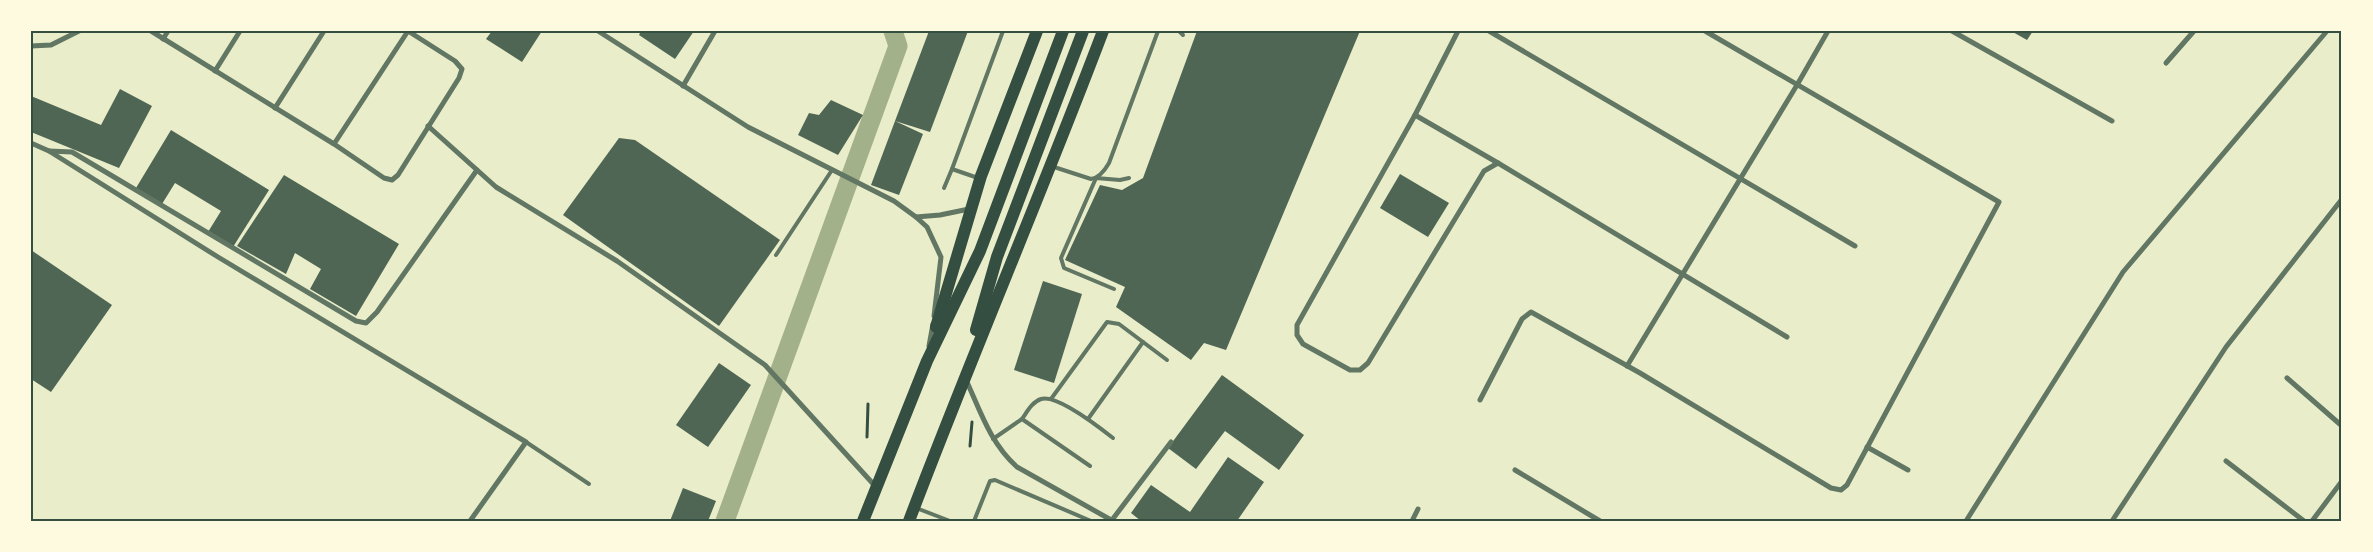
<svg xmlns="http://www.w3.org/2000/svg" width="2373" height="552" font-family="'Sofia Sans Condensed',sans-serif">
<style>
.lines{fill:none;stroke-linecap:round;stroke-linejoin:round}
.canal{stroke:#a3b18a;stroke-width:19}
.building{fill:#4f6655}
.path{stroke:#344e41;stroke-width:3}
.service{stroke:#617663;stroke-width:4}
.minor{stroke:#617663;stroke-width:5}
.primary{stroke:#344e41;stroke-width:12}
.neatline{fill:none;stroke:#344e41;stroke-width:2}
</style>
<rect width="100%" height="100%" fill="#e9edc9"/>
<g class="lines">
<path class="canal" d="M725,521L898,46L893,31"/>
</g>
<g class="building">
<path d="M492,31H542L522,62L486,39Z"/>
<path d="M641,31H694L675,59L639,35Z"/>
<path d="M929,31H968L930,132L895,121L923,134L899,195L871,185L895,121Z"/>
<path d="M1197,31H1360L1226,350L1204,343L1191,360L1116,307L1125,287L1065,260L1100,185L1122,190L1143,178Z"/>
<path d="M2011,31H2033L2027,40Z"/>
<path d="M120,89L152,106L119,168L31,132V96L101,125Z"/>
<path d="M831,100L863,115L838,155L798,135L809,113L819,115Z"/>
<path d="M171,130L269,190L233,247L208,232L221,211L175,183L162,204L136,188Z"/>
<path d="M619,138L635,140L780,240L719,326L563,215Z"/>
<path d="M1400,174L1449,203L1428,237L1380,208Z"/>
<path d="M284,175L399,244L356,316L310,289L321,269L295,253L286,274L237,246Z"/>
<path d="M31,250L112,305L51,392L31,379Z"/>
<path d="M1043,281L1082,294L1054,383L1014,370Z"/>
<path d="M719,363L751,385L708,447L676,425Z"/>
<path d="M1222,375L1304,435L1279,470L1225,431L1196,469L1168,448Z"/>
<path d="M1228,457L1264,482L1237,521H1141L1131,513L1151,485L1190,512Z"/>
<path d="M683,488L716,501L708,521H670Z"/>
</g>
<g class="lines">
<g class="path">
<path d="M867,437L868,404"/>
<path d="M970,446L972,422"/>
</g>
<g class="service">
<path d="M1179,31L1183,35"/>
<path d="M1054,167L1091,179C1099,178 1105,170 1109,163L1158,31"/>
<path d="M978,178L952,169L1003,31"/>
<path d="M944,188L952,169"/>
<path d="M776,255L832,170"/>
<path d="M1114,289L1064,268L1061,258L1096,178L1120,180L1129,178"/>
<path d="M1051,399L1107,322L1119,324L1167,360"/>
<path d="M1022,419C1027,412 1032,402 1041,399C1057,394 1099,427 1113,438"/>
<path d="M1088,419L1143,342"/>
<path d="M993,439L1022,419L1090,466"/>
<path d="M526,442L589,484"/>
<path d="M916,508L950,521"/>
<path d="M974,521L990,481L995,480L1091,521"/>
</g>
<g class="minor">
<path d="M151,31L334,144L384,178L392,180L398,175L459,78L462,69L455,61L408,31L334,144"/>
<path d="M598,31L748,127L894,201L916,217L927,227L941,257L934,316"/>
<path d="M1458,31L1415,115L1297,325V335L1303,344L1350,370H1360L1368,363L1484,171L1498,163"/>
<path d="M1489,31L1855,246"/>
<path d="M1952,31L2112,121"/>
<path d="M163,39L168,31"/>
<path d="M31,46L51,45L79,31"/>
<path d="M2166,63L2194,31"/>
<path d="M215,71L240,31"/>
<path d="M683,86L715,31"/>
<path d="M275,108L324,31"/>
<path d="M1415,115L1498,163L1787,337"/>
<path d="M428,126L496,187L617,261L765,365L876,487"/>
<path d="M31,143L49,151L218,257L526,442L470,521"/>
<path d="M49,151L72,152L356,321L366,323L377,312L477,170"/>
<path d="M916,217L940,215L969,209"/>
<path d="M929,346L933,324"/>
<path d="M1627,366L1797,85L1828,31"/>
<path d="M2287,378L2342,426"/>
<path d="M967,382C981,413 991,444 1017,467L1113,521"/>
<path d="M1480,400L1522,319L1531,312L1640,373L1831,488L1841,490L1847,485L1999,202L1705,31"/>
<path d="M1867,447L1908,470"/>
<path d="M2226,461L2304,521"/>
<path d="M1515,470L1600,521"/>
<path d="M1112,520L1171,442"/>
<path d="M1412,521L1418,509"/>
<path d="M1966,521L2123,272L2327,31"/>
<path d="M2112,521L2226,347L2342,199"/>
<path d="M2312,521L2342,481"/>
</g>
<g class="primary">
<path d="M936,327L981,176L1037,31"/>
<path d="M976,330L997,257L1083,31"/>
<path d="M863,521L927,361L980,251L1063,31"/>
<path d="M909,521C971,357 1041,195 1103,31"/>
</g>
</g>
<rect width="2373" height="552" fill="none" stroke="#fefae0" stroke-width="65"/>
<rect x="32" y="32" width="2308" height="488" class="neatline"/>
</svg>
